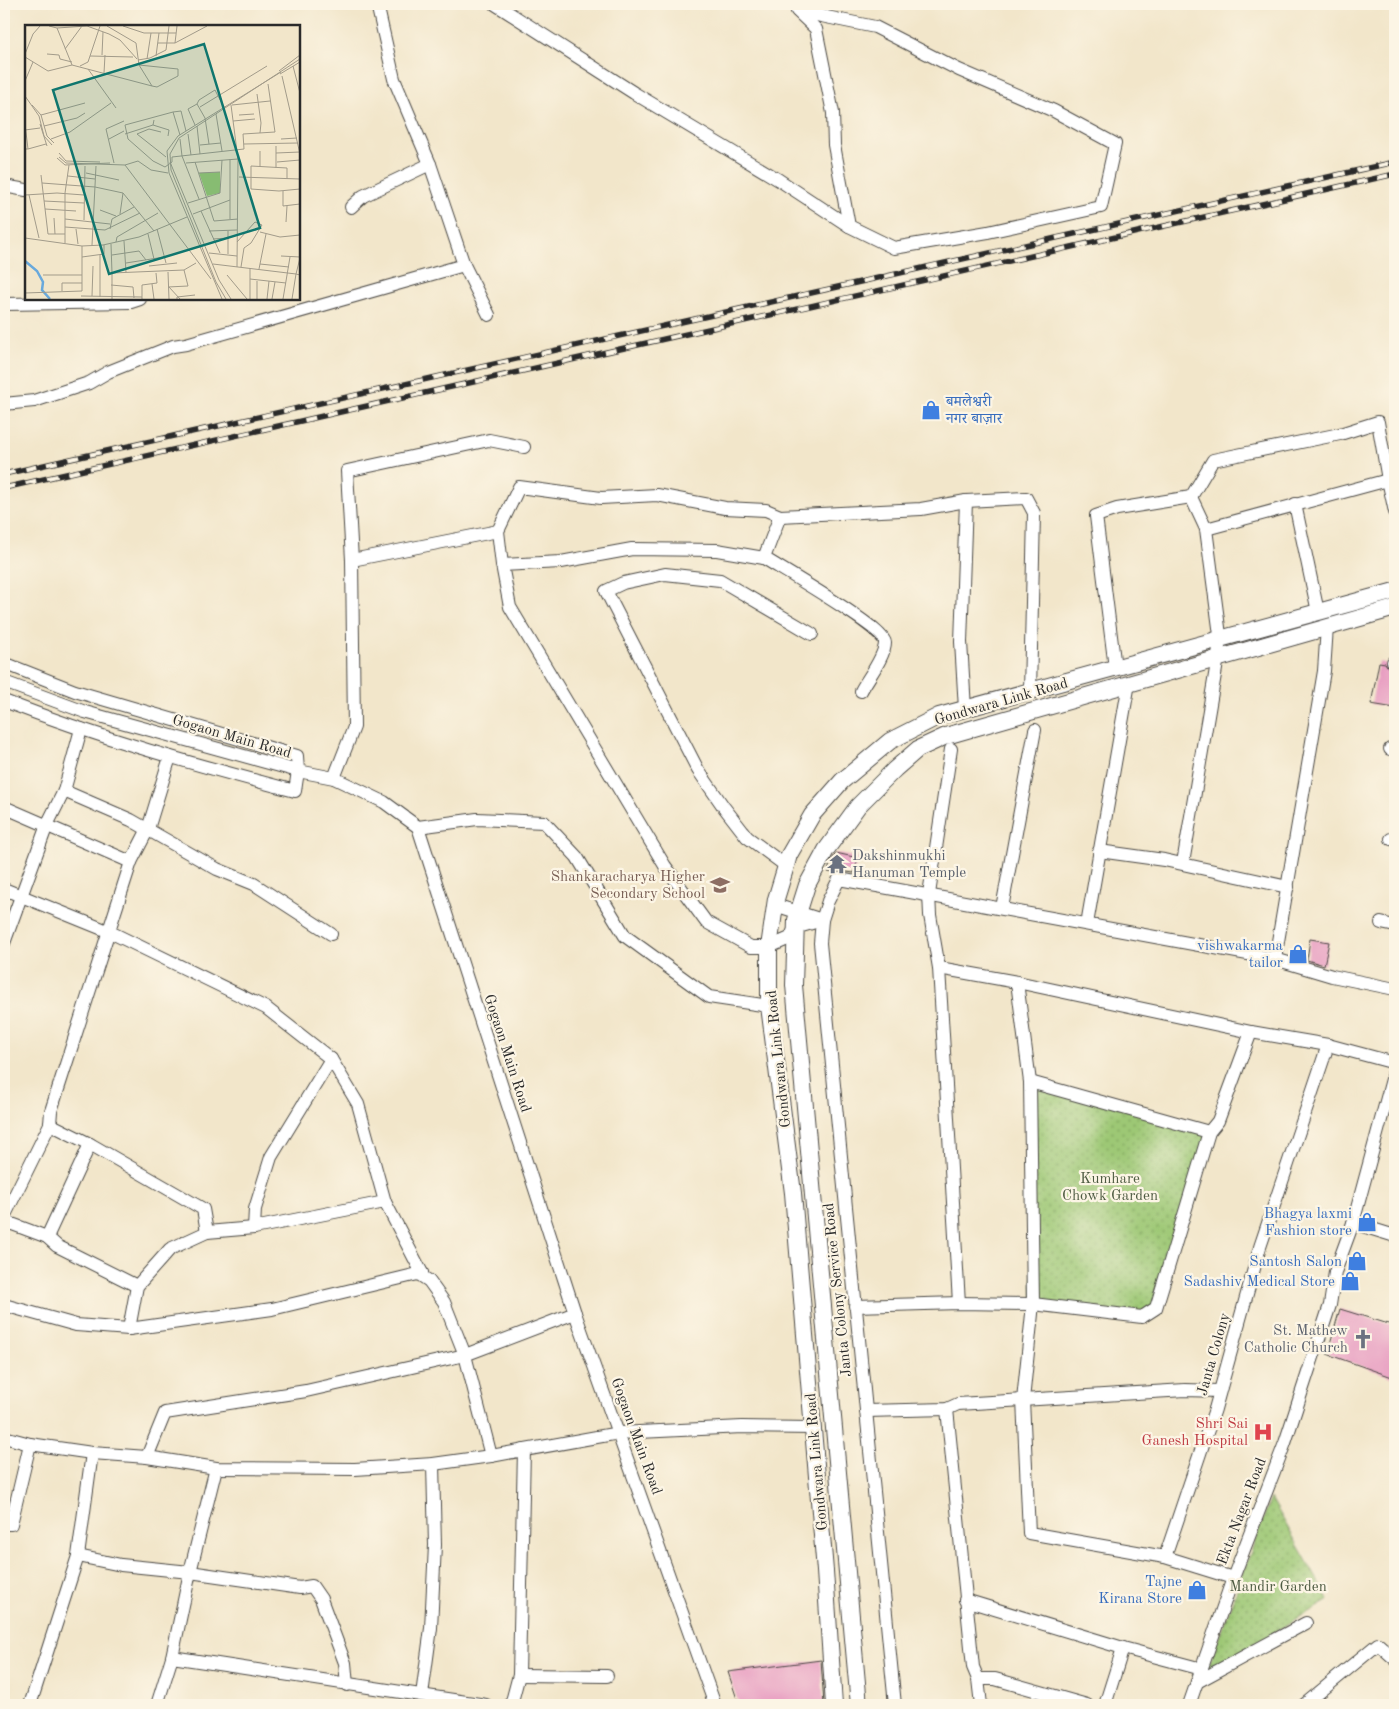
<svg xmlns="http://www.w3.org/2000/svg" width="1399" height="1709" font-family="'Old Standard TT','Noto Serif Devanagari',serif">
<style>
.garden{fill:url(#garden-dots);stroke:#647a50}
.building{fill:#e79ac0}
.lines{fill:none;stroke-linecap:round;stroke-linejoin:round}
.minor-casing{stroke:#494743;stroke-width:14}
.tertiary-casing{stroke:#494743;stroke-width:18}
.minor{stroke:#fff;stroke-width:12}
.tertiary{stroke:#fff;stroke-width:16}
.rail-casing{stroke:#2b2b2b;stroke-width:5.5}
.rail{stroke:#fcf5e5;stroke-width:4;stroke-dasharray:11;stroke-linecap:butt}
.labels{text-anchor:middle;stroke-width:4.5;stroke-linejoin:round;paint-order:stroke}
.shop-label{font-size:15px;fill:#366cbe;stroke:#fcf5e5;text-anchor:end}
.street-label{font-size:15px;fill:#2b2b2b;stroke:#fcf5e5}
.worship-label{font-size:15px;fill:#5b616d;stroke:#fcf5e5;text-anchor:start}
.education-label{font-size:15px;fill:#785e54;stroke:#fcf5e5;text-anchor:end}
.park-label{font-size:15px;fill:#4d5a41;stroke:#fcf5e5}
.health-label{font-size:15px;fill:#be3a42;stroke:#fcf5e5;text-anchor:end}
.inset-river{fill:none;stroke:#69a9dc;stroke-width:2.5}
.inset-road{fill:none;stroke:#a29b8a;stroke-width:1}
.view{fill:#0f766e;fill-opacity:0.15;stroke:#0f766e;stroke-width:2.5}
.inset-edge{fill:none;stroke:#2b2b2b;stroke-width:2.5}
</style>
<defs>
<pattern id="garden-dots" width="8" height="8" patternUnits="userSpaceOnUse" patternTransform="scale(1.25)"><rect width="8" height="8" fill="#9dc874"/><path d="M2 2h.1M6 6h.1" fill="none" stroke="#80a35f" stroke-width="1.8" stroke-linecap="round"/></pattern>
</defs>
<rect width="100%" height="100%" fill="#fcf5e5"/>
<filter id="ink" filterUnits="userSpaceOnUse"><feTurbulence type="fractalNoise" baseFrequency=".02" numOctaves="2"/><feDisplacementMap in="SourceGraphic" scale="10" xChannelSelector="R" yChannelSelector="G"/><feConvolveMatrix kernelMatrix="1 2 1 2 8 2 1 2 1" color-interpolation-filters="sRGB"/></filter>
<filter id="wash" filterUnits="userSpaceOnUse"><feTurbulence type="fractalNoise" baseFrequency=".0096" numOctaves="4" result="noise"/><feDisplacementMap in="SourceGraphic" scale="20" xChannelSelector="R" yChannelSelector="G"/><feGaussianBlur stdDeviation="1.12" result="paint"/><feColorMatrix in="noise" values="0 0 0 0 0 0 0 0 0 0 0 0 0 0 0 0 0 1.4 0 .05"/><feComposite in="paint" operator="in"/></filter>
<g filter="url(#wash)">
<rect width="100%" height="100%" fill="#f2e6ca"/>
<g class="garden">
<path d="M1030,1082L1209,1132L1156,1308L1142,1317L1033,1304Z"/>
<path d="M1271,1498L1329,1600L1206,1672Z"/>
</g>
<g id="blocks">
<g class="building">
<path d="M1379,662L1385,663L1389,669L1395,670V708L1371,704Z"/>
<path d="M836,853L858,858L854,873L840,871L834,873L828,872L830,863Z"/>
<path d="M1310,939L1329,942L1324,965L1307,960Z"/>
<path d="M1340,1309L1395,1326V1378L1327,1354Z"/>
<path d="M821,1660L824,1705H739L728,1672Z"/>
</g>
</g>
</g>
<g filter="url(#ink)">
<use href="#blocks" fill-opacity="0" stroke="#494743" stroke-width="1"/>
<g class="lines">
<defs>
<g id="minor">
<path d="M377,4L394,79L430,164L464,265L489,315"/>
<path d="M495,4L634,93L779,180L849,226"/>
<path d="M797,11L875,27L959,70L1054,111L1115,144L1101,207L988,232L894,248L849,226L834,145L833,113L816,29L797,11V4"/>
<path d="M4,186L26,190"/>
<path d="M351,207L363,196L430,164"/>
<path d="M4,304L131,302L140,299"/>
<path d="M4,404L34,401L89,383L108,372L173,346L186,344L464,265"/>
<path d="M1191,497L1213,460L1340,434L1378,422L1388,480L1395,477"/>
<path d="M966,501L921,509L780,516L766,510L725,508L657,495L601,498L519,487L498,531L502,565L510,607L665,866L706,922L751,947H769L790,938L795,928L822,920L828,901L839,879L1275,959L1332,976L1395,989"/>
<path d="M1295,504L1318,612"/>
<path d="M780,516L764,558C781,569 886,629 885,643C885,657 867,679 861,691"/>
<path d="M1206,529L1388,480L1395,512"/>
<path d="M352,560L498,531"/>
<path d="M502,565L561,562L632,549L717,550L764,558"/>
<path d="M1393,662H1395"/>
<path d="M4,663L75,691L297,756L298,771L295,791C196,765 99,738 4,701"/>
<path d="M1115,668L1096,516L1117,509L1191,497"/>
<path d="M4,682L85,712L298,771L334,778L384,802L418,827L575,1313L715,1705"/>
<path d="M965,709L961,642L966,501L1026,498L1034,513L1030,692"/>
<path d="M951,749L929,894L930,915L939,968L959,1303"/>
<path d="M1390,749L1395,750"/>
<path d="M334,778L354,727L352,560L347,471L489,440L524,447"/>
<path d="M64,791L131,820L217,869L254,884L331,934"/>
<path d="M4,807L131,862"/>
<path d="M418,827L477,819L544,822L577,857L625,936L709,997L769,1006"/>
<path d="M1391,839L1395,840"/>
<path d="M1099,851L1164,860L1288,887"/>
<path d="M1183,863L1218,657L1220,635L1206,529L1191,497"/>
<path d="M786,866L747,837L723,806L698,770L606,591L623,583L665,574L720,580L812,634"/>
<path d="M4,889L110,932L266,1008L331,1059L358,1104L385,1202L422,1273L420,1275L429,1281L444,1302L465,1355L491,1456"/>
<path d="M775,905L822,920L820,943L895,1705"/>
<path d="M1002,908L1035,730"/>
<path d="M1381,923L1395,926"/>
<path d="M1087,924L1129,683"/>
<path d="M4,943L47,825L64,791L81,729"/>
<path d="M1275,959L1324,671L1327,627"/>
<path d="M939,968L1017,982L1251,1032L1328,1045L1395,1063"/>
<path d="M1017,982L1030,1082L1033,1304L1023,1400L1029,1533L1165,1557L1233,1578"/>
<path d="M1030,1082L1209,1132"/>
<path d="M90,1144L203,1209L207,1232"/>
<path d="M4,1217L50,1124L51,1111L131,862L148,829L170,757"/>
<path d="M4,1221L47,1237L57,1246L137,1286"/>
<path d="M1353,1223L1395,1236"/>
<path d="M254,1228L255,1209L271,1157L331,1059"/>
<path d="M47,1237L90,1144L50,1124"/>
<path d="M4,1305L76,1325L129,1329L272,1309L422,1273"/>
<path d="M855,1306L959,1303L1033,1304L1142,1317L1156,1308L1209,1132L1218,1121L1251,1032"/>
<path d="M129,1329L137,1286L170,1249L207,1232L254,1228L385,1202"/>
<path d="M947,1409L973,1667L978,1679L981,1705"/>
<path d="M866,1411L947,1409L958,1404L1185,1390L1219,1391"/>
<path d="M4,1437L30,1444L92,1453L147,1457L216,1468L355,1469L433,1464L491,1456L619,1433L742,1427L813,1428"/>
<path d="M147,1457L165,1413L306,1391L465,1355L575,1313"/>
<path d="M4,1524H11L30,1444"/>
<path d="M78,1556L121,1565L190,1572L300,1588L312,1586L321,1599L345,1663L347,1685"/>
<path d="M1165,1557L1215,1409L1260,1247L1328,1045"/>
<path d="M965,1600L1123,1648L1202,1669"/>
<path d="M172,1657L486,1705"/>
<path d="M519,1675L607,1676"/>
<path d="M978,1679H995L1087,1705"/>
<path d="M1197,1682L1306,1623"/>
<path d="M422,1695L431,1628L435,1545L433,1464"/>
<path d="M30,1705L78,1556L92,1453"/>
<path d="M157,1705L172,1657L190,1572L216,1468"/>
<path d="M511,1705L519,1675L524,1450"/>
<path d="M1105,1705L1123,1648"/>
<path d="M1189,1705L1233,1578L1285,1443L1330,1305L1335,1272L1353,1223L1395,1068"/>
<path d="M1304,1705L1378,1644L1395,1659"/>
</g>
<g id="tertiary">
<path d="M834,1705L825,1571L793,1193L769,1006V947L776,899L786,866L789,855L812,815L842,781L890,741L939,716L1395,591"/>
<path d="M859,1705L794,985L796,920L807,885L826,850L858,806L895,769L918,749L946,736L1395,608"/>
</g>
</defs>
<use href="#minor" class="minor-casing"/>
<use href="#tertiary" class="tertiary-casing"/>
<use href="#minor" class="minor"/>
<use href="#tertiary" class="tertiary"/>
<defs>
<g id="rail">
<path d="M4,474L1395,162"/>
<path d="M4,488L1395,174"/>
</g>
</defs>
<use href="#rail" class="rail-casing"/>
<use href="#rail" class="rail"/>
</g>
</g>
<defs>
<symbol id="shop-bare" viewBox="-9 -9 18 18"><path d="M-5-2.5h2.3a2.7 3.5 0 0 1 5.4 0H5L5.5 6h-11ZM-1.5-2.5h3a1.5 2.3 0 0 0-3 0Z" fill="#3f7fe0" stroke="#fcf5e5" stroke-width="2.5" paint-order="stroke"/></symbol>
<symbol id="temple-bare" viewBox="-9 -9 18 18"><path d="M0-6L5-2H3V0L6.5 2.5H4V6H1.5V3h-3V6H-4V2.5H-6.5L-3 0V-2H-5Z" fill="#6b7280" stroke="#fcf5e5" stroke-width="2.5" paint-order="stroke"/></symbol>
<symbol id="school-bare" viewBox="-9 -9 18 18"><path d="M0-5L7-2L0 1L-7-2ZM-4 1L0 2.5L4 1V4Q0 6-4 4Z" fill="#8d6e63" stroke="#fcf5e5" stroke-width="2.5" paint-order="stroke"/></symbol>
<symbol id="church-bare" viewBox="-9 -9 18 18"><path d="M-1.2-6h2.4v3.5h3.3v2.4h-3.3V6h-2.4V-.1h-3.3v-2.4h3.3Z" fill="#6b7280" stroke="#fcf5e5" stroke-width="2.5" paint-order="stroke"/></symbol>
<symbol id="hospital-bare" viewBox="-9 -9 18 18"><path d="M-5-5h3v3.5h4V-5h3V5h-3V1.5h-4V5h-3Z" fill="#e0444e" stroke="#fcf5e5" stroke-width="2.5" paint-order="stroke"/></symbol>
</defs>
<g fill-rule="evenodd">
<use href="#shop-bare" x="917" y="396" width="28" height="28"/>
<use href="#temple-bare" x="823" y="850" width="28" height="28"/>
<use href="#school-bare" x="706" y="871" width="28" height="28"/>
<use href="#shop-bare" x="1284" y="940" width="28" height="28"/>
<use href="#shop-bare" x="1353" y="1208" width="28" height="28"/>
<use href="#shop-bare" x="1343" y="1247" width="28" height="28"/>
<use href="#shop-bare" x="1336" y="1267" width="28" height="28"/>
<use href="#church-bare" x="1349" y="1325" width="28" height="28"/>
<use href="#hospital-bare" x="1249" y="1418" width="28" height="28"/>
<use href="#shop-bare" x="1183" y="1576" width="28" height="28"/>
</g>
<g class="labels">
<g class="shop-label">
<text x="946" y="406" text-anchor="start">बमलेश्वरी<tspan x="946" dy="17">नगर बाज़ार</tspan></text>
<text x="1283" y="950">vishwakarma<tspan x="1283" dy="17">tailor</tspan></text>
<text x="1352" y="1218">Bhagya laxmi<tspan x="1352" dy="17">Fashion store</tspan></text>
<text x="1342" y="1266">Santosh Salon</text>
<text x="1335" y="1286">Sadashiv Medical Store</text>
<text x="1182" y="1586">Tajne<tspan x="1182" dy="17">Kirana Store</tspan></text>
</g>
<g class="street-label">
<text transform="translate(1001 701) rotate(-16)" y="5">Gondwara Link Road</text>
<text transform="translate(232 736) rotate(16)" y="5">Gogaon Main Road</text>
<text transform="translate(508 1053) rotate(72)" y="5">Gogaon Main Road</text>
<text transform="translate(778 1059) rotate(-96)" y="5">Gondwara Link Road</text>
<text transform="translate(837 1290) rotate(-96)" y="5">Janta Colony Service Road</text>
<text transform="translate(1213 1354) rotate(-74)" y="5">Janta Colony</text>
<text transform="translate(637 1436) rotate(70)" y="5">Gogaon Main Road</text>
<text transform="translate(816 1462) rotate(-95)" y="5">Gondwara Link Road</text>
<text transform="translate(1241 1511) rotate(-69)" y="5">Ekta Nagar Road</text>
</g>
<g class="worship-label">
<text x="852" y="860">Dakshinmukhi<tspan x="852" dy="17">Hanuman Temple</tspan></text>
<text x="1348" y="1335" text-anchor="end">St. Mathew<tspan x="1348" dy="17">Catholic Church</tspan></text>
</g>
<g class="education-label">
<text x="705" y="881">Shankaracharya Higher<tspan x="705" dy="17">Secondary School</tspan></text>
</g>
<g class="park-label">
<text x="1110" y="1183">Kumhare<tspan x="1110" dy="17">Chowk Garden</tspan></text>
<text x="1278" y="1591">Mandir Garden</text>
</g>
<g class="health-label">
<text x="1248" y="1428">Shri Sai<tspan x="1248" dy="17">Ganesh Hospital</tspan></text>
</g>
</g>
<g transform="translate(25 25)">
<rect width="275" height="275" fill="#f2e6ca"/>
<path d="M195,147V168L182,171L174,148Z" fill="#9dc874"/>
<path class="inset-river" d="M0,236L12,246L18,257L17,265L25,274"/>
<path class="inset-road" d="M24,1L32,3L47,40M82,1L111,18L114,40L127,61L132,62L153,51V44L114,40M98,1L119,8H151M32,3L62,1L84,9L95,15L112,34M133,18H150L182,1M150,18L152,1M40,24L57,1M0,29L8,9L15,1M22,29L34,30L35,34L47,37M77,30L78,7M65,31L108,32M131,31L134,8M0,32L23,46L47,40L127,61M122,34L126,8M113,35L125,33L141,25L144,1M55,41L63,37L75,1M268,41L275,68M63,44L91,83M254,46L275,30M79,48L80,30M255,49L275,37M257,51L275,129M0,56L8,37M232,69L236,98L235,108M0,71L14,91L19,111L27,120M172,79L180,93L184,119M7,80L16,90L22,111L29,118M206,80L213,134L212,242M207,80L245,76M175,82L193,71L199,82M148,87L100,100L103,114L128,136L140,142L147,137V132L219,124L218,109L250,107L243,59M191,89L197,126M16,90L60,78M214,90L229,89M129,95L128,100L144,105L143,111M208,96L230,94M0,99L3,124H0M15,99L22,121M170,100L163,84L172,79L174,75L190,65L193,71L242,41M19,101L52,93L60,88M172,101L175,129M0,105L15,103M136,107L124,104L112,109L141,132M100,109L128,100M163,109L166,130M155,110L148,87L156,86L161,106M26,114L45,107L86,78M84,114L99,106M155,114L157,131L174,174M256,114L272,113M219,119L273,118M175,120L196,118M251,121V143M3,124L21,119M34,128L41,136L75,137M251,128L275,127M34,132L41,138L100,140L186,254M32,133L40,140L85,138M145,137L194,255L206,274M170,137L189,196L213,194M252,137L275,135M89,138L81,104L99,96M161,138L213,134M100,140L113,136L126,145L143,148M235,142V126M61,148L94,155M174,148L195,147M16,150L23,209H40M43,151L70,154M214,152L275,154M262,154V143L226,141V164L254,166L275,164M17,158L70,162L98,168L129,206M258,166V181L275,179M0,170L32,168L59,170M4,170L14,213M19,176L59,178M163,178L195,168L197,135M20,184L51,186M75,185L91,191M176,186L195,228M95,189L98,168M168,189L205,175M29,193L30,209M40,194L85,199M205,194V134M59,195L60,141M261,197L262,181M40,202L80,205L115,188M51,204L53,219M85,204L87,194L109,182M132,204L141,238M184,206L212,205M235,207L255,212L275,210M123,209L129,234M0,213L57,221L78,220L114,212L162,192M188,214L203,213M99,216L101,247M91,217L92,212L133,188M212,217L230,197L237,200L226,218L219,223L216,242M40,218V168L44,140M86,219L87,248L159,245L171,238M67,220L71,141M184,228L212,231M203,229V206M75,230V272M87,230L114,226L121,235M256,231L275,232M57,232L79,229V220M101,238L139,232M188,239L271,249L275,233M235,239L264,242M124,241L152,238M234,244L241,209M143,247L144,274M18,250H57V221M202,250L222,274M225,254L261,258M127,259L129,274M86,260L108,262L109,273M143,262L163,261L159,245M144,262L155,274M37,266V258H57M57,266V250M0,268L57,266M56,271L117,272M67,271L68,241M87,274V248M117,274V260L132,258L131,248M152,274V272L170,270M197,274L144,148L142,126L153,111L256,47M201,274L191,257L146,145L145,129L154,113L275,34M225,274V243M232,274V256M242,274L244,256M247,274L250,257M258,274L265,232M267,274L271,249L275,250"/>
<path class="view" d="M179,19L235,203L84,249L28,65Z"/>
<rect width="275" height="275" class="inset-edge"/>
</g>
<rect width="1399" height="1709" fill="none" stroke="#fcf5e5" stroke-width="20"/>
</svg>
